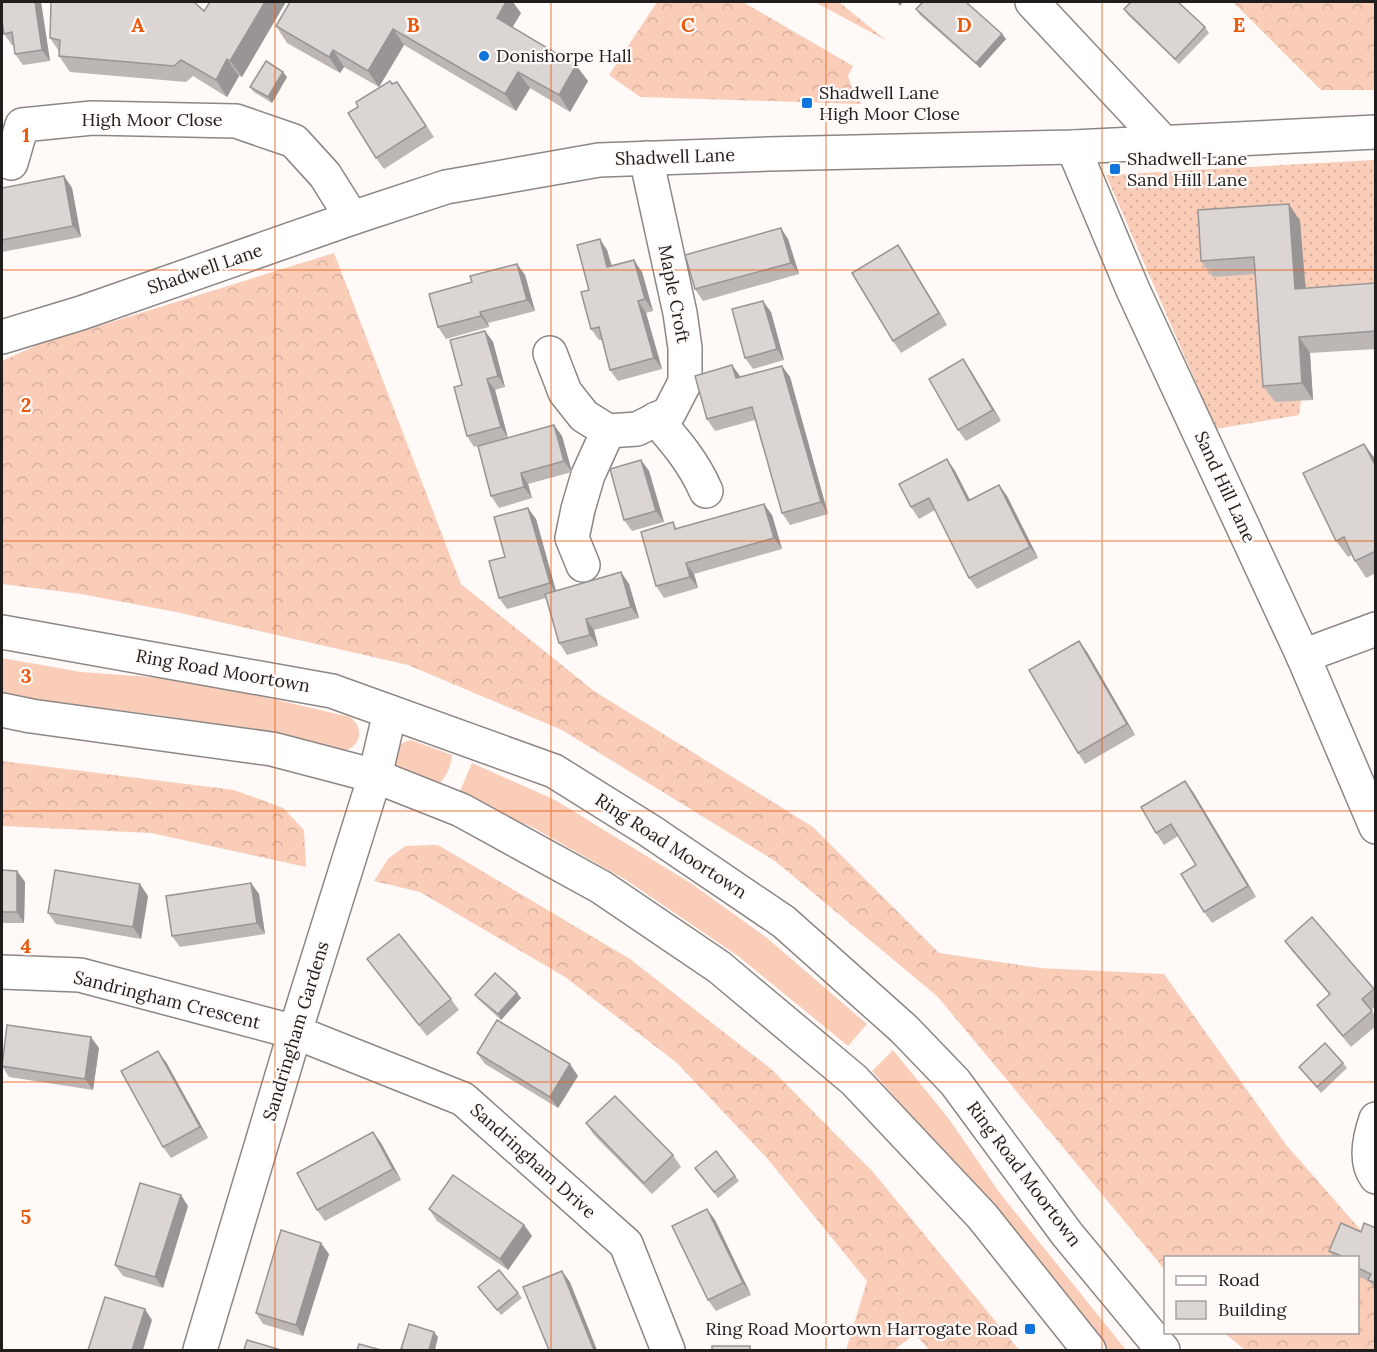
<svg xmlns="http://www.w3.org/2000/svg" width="1377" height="1352" font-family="Lora,serif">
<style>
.grass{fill:#facdb9}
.forest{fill:url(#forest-crowns)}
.garden{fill:url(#garden-dots)}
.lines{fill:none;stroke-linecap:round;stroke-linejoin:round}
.minor-casing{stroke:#8c8784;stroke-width:36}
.highway-casing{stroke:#8c8784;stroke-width:36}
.minor{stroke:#fff;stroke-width:33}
.highway{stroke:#fff;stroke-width:33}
.wall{fill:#bcb7b5}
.shaded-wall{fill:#999594}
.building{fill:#dbd5d3;stroke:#999594;stroke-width:1.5}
.grid{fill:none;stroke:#e8590c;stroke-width:1.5;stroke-opacity:0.55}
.poi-dot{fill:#0e75dd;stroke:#fffaf8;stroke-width:2}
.labels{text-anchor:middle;stroke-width:4.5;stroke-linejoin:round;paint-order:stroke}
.poi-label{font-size:18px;fill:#201e1d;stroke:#fffaf8;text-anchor:start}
.street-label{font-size:18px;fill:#201e1d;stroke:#fffaf8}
.grid-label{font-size:20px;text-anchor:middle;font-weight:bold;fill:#e8590c;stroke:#fffaf8;stroke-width:4.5;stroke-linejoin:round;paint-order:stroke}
</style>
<defs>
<pattern id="forest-crowns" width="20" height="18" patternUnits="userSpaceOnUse" patternTransform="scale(1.5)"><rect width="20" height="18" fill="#facdb9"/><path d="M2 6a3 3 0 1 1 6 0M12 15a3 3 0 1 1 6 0" fill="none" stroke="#d6b09f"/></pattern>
<pattern id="garden-dots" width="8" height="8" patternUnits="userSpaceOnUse" patternTransform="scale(1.5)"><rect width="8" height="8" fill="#facdb9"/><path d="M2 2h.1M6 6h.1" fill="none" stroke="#d6b09f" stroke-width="1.8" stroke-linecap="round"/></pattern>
</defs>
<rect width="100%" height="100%" fill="#fffaf8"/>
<g class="grass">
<path d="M2,658L81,672L164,678L248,693L350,717C364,727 362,746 344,751L238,728L158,715L2,695Z"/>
<path d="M411,740L452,755C451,768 445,779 436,787L399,771C389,758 395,743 411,740Z"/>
<path d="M472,763L555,800L692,884L767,938L867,1024L848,1046L738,956L626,880L532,827L458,796Z"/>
<path d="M893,1050L949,1119L999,1192L1126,1350H1106L1037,1259L872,1071Z"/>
</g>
<g class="forest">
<path d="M657,2H743L853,66L848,76L854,94L862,104L640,97L609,75Z"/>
<path d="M815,2H839L887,41Z"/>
<path d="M1233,2H1375V90H1321Z"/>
<path d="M334,253L461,584L594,691L813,827L939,953L1040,968L1164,974L1287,1146L1366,1236L1375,1240V1350H1245L1224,1333L1358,1332V1258H1166L1165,1270L937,996L775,861L562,730L408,665L176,612L81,594L2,584V361L37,345Z"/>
<path d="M2,761L234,790L283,808L304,830L306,867L151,833L2,826Z"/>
<path d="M438,845L630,959L771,1069L873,1172L1019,1350H929L915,1334L894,1350H846L867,1281L766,1157L677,1063L565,977L420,892L374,881L388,859L405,846Z"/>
</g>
<path class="garden" d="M1375,160V300L1307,305L1265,273L1301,400L1299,415L1216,429L1106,175Z"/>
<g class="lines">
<defs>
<g id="minor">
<path d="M1032,2L1164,143"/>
<path d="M1073,147L1133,290L1303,656L1376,827"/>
<path d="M11,163L22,125L92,118L236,121L294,141L325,175L352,218"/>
<path d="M2,337L81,313L352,218L446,187L599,160L768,154L1073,147L1376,132"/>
<path d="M550,353L565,392L584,416L608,431L637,429L669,413L685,382V348L680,313L646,158"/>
<path d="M656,419C676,442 694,463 706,491"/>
<path d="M583,565L572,538L578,509L588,475L608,431"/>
<path d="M1303,656L1376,629"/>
<path d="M2,972L80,975L295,1032L463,1099L626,1244L668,1350"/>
<path d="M1376,1119C1370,1136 1364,1161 1376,1177"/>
<path d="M200,1350L295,1032L375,776L390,712"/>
</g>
<g id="highway">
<path d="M2,632L332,691L554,771L650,831L784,922L904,1029L955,1082L1067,1234L1163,1350"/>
<path d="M2,710L31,716L272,749L375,776L461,810L601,887L719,967L854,1080L982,1216L1089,1350"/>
</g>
</defs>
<use href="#minor" class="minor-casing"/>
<use href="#highway" class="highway-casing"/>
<use href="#minor" class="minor"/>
<use href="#highway" class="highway"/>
</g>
<g class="wall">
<path d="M41,2L50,61L23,65L15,54L14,45H12L4,34Z"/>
<path d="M916,9L1002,34L1006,39L980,68L920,15Z"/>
<path d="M1124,9L1205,27L1209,33L1179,64L1128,15Z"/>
<path d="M204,11L242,77L239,76L227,97L193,76L186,82L70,72L59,56V51L50,38Z"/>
<path d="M521,13L512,27L588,81L570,112L530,88L516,111L404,45L379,87L344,67L340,73L287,43L276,26Z"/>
<path d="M287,77L272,103L254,92L250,87Z"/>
<path d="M393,84L405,93L434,137L384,169L376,158Z"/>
<path d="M64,176L72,188L81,237L2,252V188Z"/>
<path d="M1300,221L1305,288L1376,283V349L1310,353L1313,400L1275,402L1263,386L1255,274L1213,277L1201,261Z"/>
<path d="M788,239L799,274L703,301L695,289Z"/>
<path d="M898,245L947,325L901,353L893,341Z"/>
<path d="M607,250L612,266L642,272L653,311L646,313L662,369L618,381L610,370L602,340H599L591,329L589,290Z"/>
<path d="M517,264L525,275L535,311L488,323L489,327L446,339L438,327L472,282Z"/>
<path d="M771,312L784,360L753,369L745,358Z"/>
<path d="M485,331L493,342L505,387L495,390L508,438L554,425L562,436L572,472L528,484L532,498L499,508L491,496L495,442L474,447L467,436L462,385Z"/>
<path d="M782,366L790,377L828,514L790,525L782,513L755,420L715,431L707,419L740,377Z"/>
<path d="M971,371L1001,421L966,441L958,430Z"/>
<path d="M1364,444L1376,460V573L1366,578L1355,561L1352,555L1348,557L1336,541Z"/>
<path d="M947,459L955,471L970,500L999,485L1007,496L1038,558L977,589L969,578L935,510L919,519L911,507Z"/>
<path d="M641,460L649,471L664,522L632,531L624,520Z"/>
<path d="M772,515L782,549L694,574L698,588L664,598L656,586L673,522L677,529Z"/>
<path d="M536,519L556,591L621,572L629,584L639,618L594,630L598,646L567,655L559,643L546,598L507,609L499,598L505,557Z"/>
<path d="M1079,641L1087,652L1135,735L1085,764L1078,753Z"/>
<path d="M1185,781L1193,792L1256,897L1212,923L1204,912L1196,865L1178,836L1164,845L1156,833Z"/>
<path d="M2,870L17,871L25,882L24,923H2Z"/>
<path d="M251,883L259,894L265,934L180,947L172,936Z"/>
<path d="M148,896L141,939L56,924L48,913Z"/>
<path d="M1312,917L1376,991V1006L1371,1010L1376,1016V1026L1351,1047L1325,1016L1317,1005L1329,994L1293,952L1285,941Z"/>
<path d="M367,959L451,999L459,1010L427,1036L375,970Z"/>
<path d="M517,993L521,998L501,1020L479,1000L475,995Z"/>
<path d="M99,1048L93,1090L9,1077L2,1066Z"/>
<path d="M477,1053L578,1076L558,1108L485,1064Z"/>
<path d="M166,1062L208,1138L171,1158L163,1147Z"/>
<path d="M1343,1063L1347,1068L1321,1093L1299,1067Z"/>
<path d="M586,1123L673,1155L681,1167L652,1194L594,1135Z"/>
<path d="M373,1132L381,1143L401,1180L325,1221L317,1210Z"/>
<path d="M695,1168L735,1176L739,1181L718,1198Z"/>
<path d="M188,1206L163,1288L123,1276L115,1265Z"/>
<path d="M429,1209L524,1225L532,1236L508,1270L437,1221Z"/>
<path d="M707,1209L715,1220L751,1295L716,1311L708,1300Z"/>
<path d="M1376,1228V1290L1369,1281L1358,1276V1257H1334L1329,1251L1361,1232Z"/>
<path d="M329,1254L303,1336L263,1324L256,1313Z"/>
<path d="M478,1287L518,1293L522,1298L501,1315Z"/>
</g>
<g class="shaded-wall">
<path d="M35,2H41L50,61L42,50Z"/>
<path d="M265,2H286L242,77L230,61Z"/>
<path d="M506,2H513L521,13L508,35L497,18Z"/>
<path d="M897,2H903L900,6Z"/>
<path d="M393,29L404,45L379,87L368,71Z"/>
<path d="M1002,34L1006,39L980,68L976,63Z"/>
<path d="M333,50L344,67L340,73L329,57Z"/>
<path d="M227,59L239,76L227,97L216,80Z"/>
<path d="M576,65L588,81L570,112L559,95Z"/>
<path d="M283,72L287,77L272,103L268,97Z"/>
<path d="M518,72L530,88L516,111L505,94Z"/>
<path d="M64,176L72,188L81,237L73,226Z"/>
<path d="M1289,204L1300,221L1307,305L1295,289Z"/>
<path d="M781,228L788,239L799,274L791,263Z"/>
<path d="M600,239L607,250L615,279L607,267Z"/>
<path d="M898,245L906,257L947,325L939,313Z"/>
<path d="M634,260L642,272L653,311L645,299Z"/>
<path d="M517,264L525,275L535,311L527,300Z"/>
<path d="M638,301L646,313L662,369L654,358Z"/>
<path d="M763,301L771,312L784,360L777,349Z"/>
<path d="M480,312L488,323L489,327L481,316Z"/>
<path d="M485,331L493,342L505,387L498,376Z"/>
<path d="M1299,337L1310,353L1313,400L1302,383Z"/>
<path d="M963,359L971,371L1001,421L993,410Z"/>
<path d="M732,365L740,376L744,389L736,378Z"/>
<path d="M782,366L790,377L828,514L821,502Z"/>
<path d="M487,379L495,390L508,438L501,427Z"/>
<path d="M554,425L562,436L572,472L564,461Z"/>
<path d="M1364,444L1376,460V467Z"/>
<path d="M947,459L955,471L976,512L968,501Z"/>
<path d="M641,460L649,471L664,522L656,511Z"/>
<path d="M521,473L528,484L532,498L524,487Z"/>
<path d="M999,485L1007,496L1038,558L1030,547Z"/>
<path d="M764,504L772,515L782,549L774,538Z"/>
<path d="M528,508L536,519L557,595L550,583Z"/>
<path d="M686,563L694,574L698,588L690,577Z"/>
<path d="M621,572L629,584L639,618L631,607Z"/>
<path d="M586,619L594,630L598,646L590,635Z"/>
<path d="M1079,641L1087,652L1135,735L1127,724Z"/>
<path d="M1185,781L1193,792L1256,897L1248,886Z"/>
<path d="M17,871L25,882L24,923L17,912Z"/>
<path d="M251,883L259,894L265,934L257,923Z"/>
<path d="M140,884L148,896L141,939L133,927Z"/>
<path d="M517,993L521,998L501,1020L498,1014Z"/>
<path d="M91,1037L99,1048L93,1090L85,1079Z"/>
<path d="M158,1051L166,1062L208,1138L200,1127Z"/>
<path d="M570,1064L578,1076L558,1108L550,1097Z"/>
<path d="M373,1132L381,1143L401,1180L393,1169Z"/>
<path d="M181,1195L188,1206L163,1288L155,1277Z"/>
<path d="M707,1209L715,1220L751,1295L743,1283Z"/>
<path d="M524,1225L532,1236L508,1270L500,1259Z"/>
<path d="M321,1243L329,1254L303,1336L296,1325Z"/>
<path d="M562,1271L570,1282L597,1350H594Z"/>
<path d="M145,1309L152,1320L143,1350H132Z"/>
<path d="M434,1332L438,1337L435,1350H429Z"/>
</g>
<g class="building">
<path d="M2,2H35L42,50L15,54L12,32L4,34L2,20Z"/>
<path d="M51,2H194L204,11L210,2H265L230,61L227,59L216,80L181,60L174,66L59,56L60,40L50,38Z"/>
<path d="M290,2H506L497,18L576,65L559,95L518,72L505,94L393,29L368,71L333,50L329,57L276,26Z"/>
<path d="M923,2H966L1002,34L976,63L916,9Z"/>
<path d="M1131,2H1178L1205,27L1175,59L1124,9Z"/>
<path d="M266,61L283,72L268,97L250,87Z"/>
<path d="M390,81L392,84L397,82L426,126L376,158L348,113L358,107L356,102Z"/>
<path d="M64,176L73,226L2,240V188Z"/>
<path d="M1289,204L1295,289L1376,283V331L1299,337L1302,383L1263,386L1254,257L1201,261L1198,210Z"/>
<path d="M781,228L791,263L695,289L685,255Z"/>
<path d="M600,239L607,267L634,260L645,299L638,301L654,358L610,370L599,327L591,329L581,292L589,290L577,245Z"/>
<path d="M898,245L939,313L893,341L852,273Z"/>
<path d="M517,264L527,300L480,312L481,316L438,327L429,294L472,282L470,276Z"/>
<path d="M763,301L777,349L745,358L732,309Z"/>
<path d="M485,331L498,376L487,379L501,427L467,436L454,387L462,385L450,340Z"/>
<path d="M963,359L993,410L958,430L929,379Z"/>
<path d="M732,365L736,378L782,366L821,502L782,513L752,407L707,419L695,376Z"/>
<path d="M554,425L564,461L521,473L524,487L491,496L478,446Z"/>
<path d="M1364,444L1376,467V551L1355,561L1344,537L1336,541L1303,473Z"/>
<path d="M947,459L968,501L999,485L1030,547L969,578L929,498L911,507L899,484Z"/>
<path d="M641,460L656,511L624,520L610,469Z"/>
<path d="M764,504L774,538L686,563L690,577L656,586L641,532L673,522L675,529Z"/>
<path d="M528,508L550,583L499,598L489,561L505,557L494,517Z"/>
<path d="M621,572L631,607L586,619L590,635L559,643L545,594Z"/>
<path d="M1079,641L1127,724L1078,753L1029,670Z"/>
<path d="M1185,781L1248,886L1204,912L1181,874L1196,865L1171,824L1156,833L1141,807Z"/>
<path d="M2,870L17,871V912H2Z"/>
<path d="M55,870L140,884L133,927L48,913Z"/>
<path d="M251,883L257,923L172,936L166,896Z"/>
<path d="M1312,917L1374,989L1362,999L1372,1011L1343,1036L1317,1005L1330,994L1285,941Z"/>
<path d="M399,934L451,999L419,1025L367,959Z"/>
<path d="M495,973L517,993L498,1014L475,995Z"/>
<path d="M497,1020L570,1064L550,1097L477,1053Z"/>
<path d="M7,1025L91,1037L85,1079L2,1066Z"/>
<path d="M1325,1043L1343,1063L1317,1087L1299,1067Z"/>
<path d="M158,1051L200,1127L163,1147L121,1071Z"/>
<path d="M615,1096L673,1155L644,1183L586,1123Z"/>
<path d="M373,1132L393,1169L317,1210L297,1173Z"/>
<path d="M716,1151L735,1176L714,1192L695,1168Z"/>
<path d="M453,1175L524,1225L500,1259L429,1209Z"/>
<path d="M140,1183L181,1195L155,1277L115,1265Z"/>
<path d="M707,1209L743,1283L708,1300L672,1226Z"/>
<path d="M1341,1223L1361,1232L1364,1223L1376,1228V1283L1368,1280L1371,1274L1358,1268V1257H1344L1329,1251Z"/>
<path d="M281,1230L321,1243L296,1325L256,1313Z"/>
<path d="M499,1270L518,1293L497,1310L478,1287Z"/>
<path d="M562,1271L594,1350H549L523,1287Z"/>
<path d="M105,1297L145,1309L132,1350H88Z"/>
<path d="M409,1324L434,1332L429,1350H405L401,1349Z"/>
<path d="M247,1340L281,1350H244Z"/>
<path d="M359,1344L381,1350H357Z"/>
<rect x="712" y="1346" width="38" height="4"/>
</g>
<path class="grid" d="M275,2V1350M551,2V1350M826,2V1350M1102,2V1350M2,270H1376M2,541H1376M2,811H1376M2,1082H1376"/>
<g class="poi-dot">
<circle cx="484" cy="56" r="6"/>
<rect x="801" y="97" width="12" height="12" rx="3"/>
<rect x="1109" y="163" width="12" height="12" rx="3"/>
<rect x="1024" y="1323" width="12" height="12" rx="3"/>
</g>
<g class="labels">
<g class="poi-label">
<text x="496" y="62">Donishorpe Hall</text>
<text x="819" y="99">Shadwell Lane<tspan x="819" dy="21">High Moor Close</tspan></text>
<text x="1127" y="165">Shadwell Lane<tspan x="1127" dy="21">Sand Hill Lane</tspan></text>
<text x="1018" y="1335" text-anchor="end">Ring Road Moortown Harrogate Road</text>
</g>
<g class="street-label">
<text x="152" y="126">High Moor Close</text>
<text transform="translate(675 157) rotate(-2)" y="6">Shadwell Lane</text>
<text transform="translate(205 269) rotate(-19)" y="6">Shadwell Lane</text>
<text transform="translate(674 294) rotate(79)" y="6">Maple Croft</text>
<text transform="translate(1225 487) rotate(65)" y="6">Sand Hill Lane</text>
<text transform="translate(223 671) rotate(10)" y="6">Ring Road Moortown</text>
<text transform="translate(671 846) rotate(33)" y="6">Ring Road Moortown</text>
<text transform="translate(167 1000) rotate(14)" y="6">Sandringham Crescent</text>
<text transform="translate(296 1031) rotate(-73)" y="6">Sandringham Gardens</text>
<text transform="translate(533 1161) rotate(42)" y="6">Sandringham Drive</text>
<text transform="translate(1024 1174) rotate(53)" y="6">Ring Road Moortown</text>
</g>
</g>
<g class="grid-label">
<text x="138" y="32">A</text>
<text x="413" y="32">B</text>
<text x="688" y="32">C</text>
<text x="964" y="32">D</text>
<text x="1239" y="32">E</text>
<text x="26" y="142">1</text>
<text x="26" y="412">2</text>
<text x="26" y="683">3</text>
<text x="26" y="953">4</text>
<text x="26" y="1224">5</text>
</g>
<rect width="1377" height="1352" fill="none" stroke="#201e1d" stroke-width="6"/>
<rect x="1164" y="1256" width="195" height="78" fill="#fffaf8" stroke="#a6a2a0" stroke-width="1.5"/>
<rect x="1176" y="1276" width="30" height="9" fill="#ffffff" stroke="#a6a2a0" stroke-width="1.5"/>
<text x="1218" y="1286" font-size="18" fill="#201e1d">Road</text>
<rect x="1176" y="1301" width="30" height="18" fill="#dbd5d3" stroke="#a6a2a0" stroke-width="1.5"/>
<text x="1218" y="1316" font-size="18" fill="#201e1d">Building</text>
</svg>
